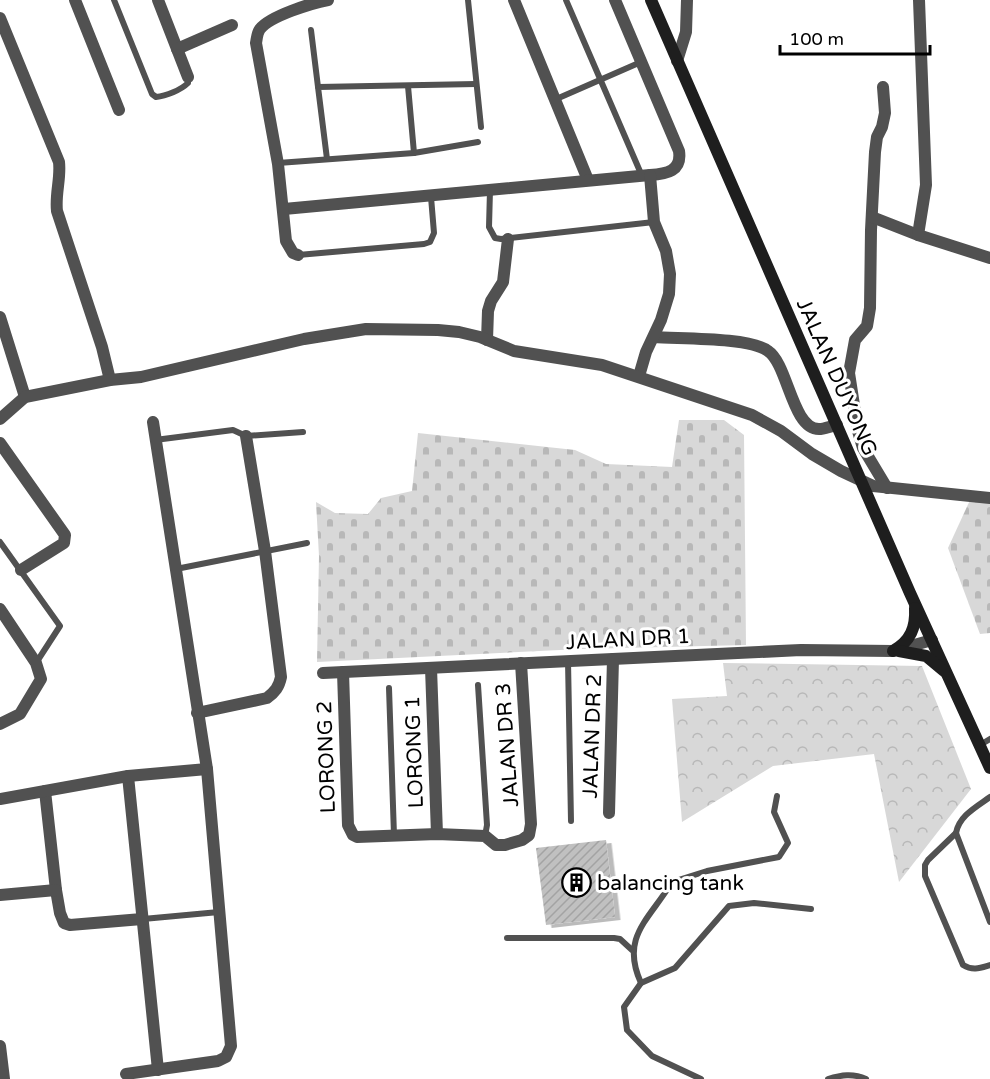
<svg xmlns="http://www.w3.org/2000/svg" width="990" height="1079" font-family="'Varela Round',sans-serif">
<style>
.forest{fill:url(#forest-crowns)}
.cemetery{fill:url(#cemetery-stones)}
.building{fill:url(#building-hatch);filter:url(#shadow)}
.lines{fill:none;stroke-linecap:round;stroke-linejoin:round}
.service{stroke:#515151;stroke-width:6}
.minor{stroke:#515151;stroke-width:12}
.secondary{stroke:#1e1e1e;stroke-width:12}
.labels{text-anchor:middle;stroke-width:6;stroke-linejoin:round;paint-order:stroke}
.street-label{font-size:21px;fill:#000;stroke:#fff}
.poi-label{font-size:21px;fill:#000;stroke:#fff;text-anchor:start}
</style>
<defs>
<pattern id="forest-crowns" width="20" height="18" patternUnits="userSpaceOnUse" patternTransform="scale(1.5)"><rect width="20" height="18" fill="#d8d8d8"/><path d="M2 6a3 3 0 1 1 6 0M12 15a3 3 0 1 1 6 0" fill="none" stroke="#b8b8b8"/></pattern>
<pattern id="cemetery-stones" width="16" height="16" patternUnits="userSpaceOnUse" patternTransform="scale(1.5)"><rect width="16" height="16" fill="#d8d8d8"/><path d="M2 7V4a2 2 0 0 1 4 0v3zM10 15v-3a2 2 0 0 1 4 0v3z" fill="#b8b8b8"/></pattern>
<pattern id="building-hatch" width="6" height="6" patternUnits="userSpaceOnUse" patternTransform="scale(1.5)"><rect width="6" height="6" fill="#c0c0c0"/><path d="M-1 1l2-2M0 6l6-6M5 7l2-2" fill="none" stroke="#a3a3a3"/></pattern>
<filter id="shadow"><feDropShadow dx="5.5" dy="3" stdDeviation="0" flood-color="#0004"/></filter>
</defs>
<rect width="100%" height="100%" fill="#fff"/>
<path class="forest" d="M723,663L922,666L971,789L899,882L874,754L773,766L682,822L672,699L727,696Z"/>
<g class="cemetery">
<path d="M679,420H724L744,435L746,645L581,649L317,662L319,556L316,502L335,513L368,514L381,498L412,491L418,433L575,450L606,464L672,467Z"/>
<path d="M971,498L990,499V633L980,634L948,548Z"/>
</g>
<path class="building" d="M606,840L615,917L546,925L536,848Z"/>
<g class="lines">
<g class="service">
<path d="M114,0L152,94L156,97C166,96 181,90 188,83V77"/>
<path d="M468,0L481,127"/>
<path d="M566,0L642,176"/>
<path d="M311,30L318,87"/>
<path d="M408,86L414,153"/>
<path d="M554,100L641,62"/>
<path d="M327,159L318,87L476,84"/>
<path d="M278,163L414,153L478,142"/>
<path d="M490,190L489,227L495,238L501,239L654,222"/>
<path d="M298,255L424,244L430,242L434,233L431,197"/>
<path d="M155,440L233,430L246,436L303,432"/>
<path d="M0,542L60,626L36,663"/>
<path d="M176,569L307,543"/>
<path d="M568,661L571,821"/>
<path d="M478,685L487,825L485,836"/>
<path d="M389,688L394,835"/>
<path d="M980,745L990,739"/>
<path d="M990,797C976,807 959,816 956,833L990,922"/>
<path d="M956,833L928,860L925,865V876L963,965C973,971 980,968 990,965"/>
<path d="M143,919L219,912"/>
<path d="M507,938H614L620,939L632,950"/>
<path d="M641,983C620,937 649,920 672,882L707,871L779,857L788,843L774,812L777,796"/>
<path d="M701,1079L652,1056L627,1030L624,1007L641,983L675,968L729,906L754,903L811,909"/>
<path d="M828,1079C841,1075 853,1073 866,1079"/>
</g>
<g class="minor">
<path d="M75,0L119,110"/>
<path d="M158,0L188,77"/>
<path d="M514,0L588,180"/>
<path d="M0,18L59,162C61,178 55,194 57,211L102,347L110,380"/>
<path d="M177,49L232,25"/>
<path d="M677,61L686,32L687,0"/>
<path d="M883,87L885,113L882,127L877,137L875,152L871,230L870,308L867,326L855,340L849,373L858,431L863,448L887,488"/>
<path d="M284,209L650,175C667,174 682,171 679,151L615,0"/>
<path d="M872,217L918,235L990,258"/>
<path d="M918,235L926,185L919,0"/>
<path d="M298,255L293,253L286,241L278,164L256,43C257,38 257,33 260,29C270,16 312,3 328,0"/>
<path d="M0,317L25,397"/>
<path d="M654,337C679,339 749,337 768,351C788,364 792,429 819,429C824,429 831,426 837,425"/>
<path d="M487,340L488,311L491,301L503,282L508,239"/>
<path d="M639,376L646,352L661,320L669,294L670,274L666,251L654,222L650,175"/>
<path d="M0,419L25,397L110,380L141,377L304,339L366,329L438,330L459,332L480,337L514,351L602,365L752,415L781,431L812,454L841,471L873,486L990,498"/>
<path d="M0,443L65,535L64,543L21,570"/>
<path d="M0,609L36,663L41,679L20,714L0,724"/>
<path d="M431,668L437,834"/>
<path d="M343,672L348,825L353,835L357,837L437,834L485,836L496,845H505L522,840L529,835L531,824L521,663"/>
<path d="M323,673L801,650L893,651L932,640"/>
<path d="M197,713L267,698C275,692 279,687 281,677L265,551L246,436"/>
<path d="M128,776L158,1070"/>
<path d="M45,791L56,890L60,913L64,923L70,925L142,919"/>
<path d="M0,799L128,776L207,769"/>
<path d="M609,813L613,659"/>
<path d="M0,895L56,890"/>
<path d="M0,1046L4,1079"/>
<path d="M126,1074L218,1061L226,1057L231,1046L207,769L153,422"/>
</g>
<g class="secondary">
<path d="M651,0L910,593L990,768"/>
<path d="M893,651C911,641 916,627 915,608"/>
<path d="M899,651L926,656L944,671"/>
</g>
</g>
<defs>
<symbol id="building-ring" viewBox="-11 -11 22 22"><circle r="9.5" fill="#fff" stroke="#000" stroke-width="1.5"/><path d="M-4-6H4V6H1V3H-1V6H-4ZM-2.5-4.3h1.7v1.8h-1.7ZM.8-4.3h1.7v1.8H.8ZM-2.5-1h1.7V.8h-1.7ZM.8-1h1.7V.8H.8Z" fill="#000"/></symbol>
</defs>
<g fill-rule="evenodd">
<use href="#building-ring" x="560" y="866" width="33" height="33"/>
</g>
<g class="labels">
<g class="street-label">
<text transform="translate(837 377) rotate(66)" y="7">JALAN DUYONG</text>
<text transform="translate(628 639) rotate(-3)" y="7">JALAN DR 1</text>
<text transform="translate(592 736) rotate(-88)" y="7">JALAN DR 2</text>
<text transform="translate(507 745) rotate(-94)" y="7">JALAN DR 3</text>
<text transform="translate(414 752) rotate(-92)" y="7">LORONG 1</text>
<text transform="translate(326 757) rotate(-92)" y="7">LORONG 2</text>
</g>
<g class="poi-label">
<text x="597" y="890">balancing tank</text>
</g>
</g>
<path d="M780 45v9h150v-9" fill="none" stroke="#000000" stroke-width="3"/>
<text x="789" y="45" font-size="18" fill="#000000" stroke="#ffffff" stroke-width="4.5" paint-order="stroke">100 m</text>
</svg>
